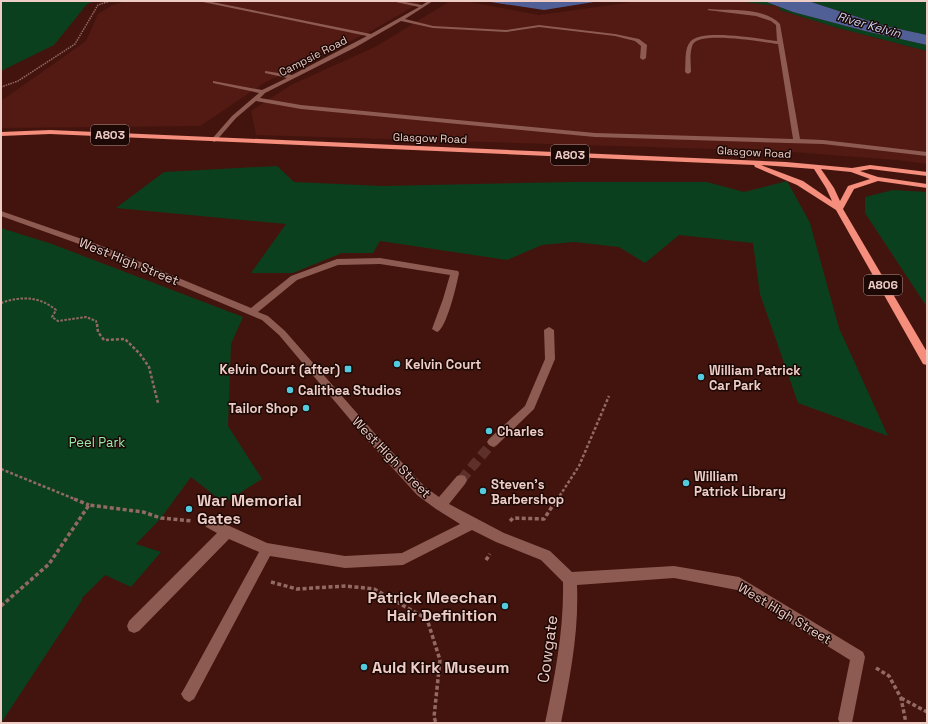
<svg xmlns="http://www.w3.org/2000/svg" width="928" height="724" font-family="'Space Grotesk',sans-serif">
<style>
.built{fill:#521a12}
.green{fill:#0b401e}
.water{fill:#506097}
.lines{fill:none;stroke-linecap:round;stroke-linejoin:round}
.minor-tunnel{stroke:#5d3029;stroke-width:10;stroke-dasharray:10 5.5;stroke-linecap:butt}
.path-far3{stroke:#926a63;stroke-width:1.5;stroke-dasharray:1.5 1;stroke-linecap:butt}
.path-far2{stroke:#926a63;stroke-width:2;stroke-dasharray:2.5 1.5;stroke-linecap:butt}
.path-far1{stroke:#926a63;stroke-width:2.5;stroke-dasharray:3 2;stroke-linecap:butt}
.path{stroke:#926a63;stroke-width:3.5;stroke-dasharray:4 2.5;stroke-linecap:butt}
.minor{fill:#8d5b52;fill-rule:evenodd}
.major{fill:#f58e7d;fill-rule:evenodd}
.poi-dot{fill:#54cade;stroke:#1c0805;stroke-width:1.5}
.labels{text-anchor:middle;stroke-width:3;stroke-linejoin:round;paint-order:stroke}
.far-street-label{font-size:11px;fill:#eecdc7;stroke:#1c0805}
.far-water-label{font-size:12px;font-style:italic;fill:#cad6f7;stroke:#1c0805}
.shield{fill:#1c0805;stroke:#af928d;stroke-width:1}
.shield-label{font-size:12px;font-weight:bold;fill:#eecdc7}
.street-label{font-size:13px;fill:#eecdc7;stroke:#1c0805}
.poi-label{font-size:13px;font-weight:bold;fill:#eecdc7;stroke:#1c0805;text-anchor:start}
.park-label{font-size:13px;fill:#97eaaa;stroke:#1c0805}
.near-poi-label{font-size:16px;font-weight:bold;fill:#eecdc7;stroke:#1c0805;text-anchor:start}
.near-street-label{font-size:16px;fill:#eecdc7;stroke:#1c0805}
</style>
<rect width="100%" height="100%" fill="#43140d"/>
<g class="built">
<path d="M125,1H423L371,31L264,83L200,126L1,128V101L86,41L98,14L111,6Z"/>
<path d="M450,1H464L539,15L640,1H736L779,6L780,10L838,28L927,51V164L897,160L780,151L256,135L251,111L291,85L377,46Z"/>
</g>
<g class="green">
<path d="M1,1H96L87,4L54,45L1,71Z"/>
<path d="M736,1H764L793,12L865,31L927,45V51L838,28L780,10L778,6Z"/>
<path d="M808,1H927V35L885,26Z"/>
<path d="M277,166L294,182L382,186L572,182H707L744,192L787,181L810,223L839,328L888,436L798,403L760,294L753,243L679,235L645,263L619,247L574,242L542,245L507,260L380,241L373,253H342L293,273H251L286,224L116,208L164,172Z"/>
<path d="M893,190L927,192V307L865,213V197Z"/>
<path d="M1,228L52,244L243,317L231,344L228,426L262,479L224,503L191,477L161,518L136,544L161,552L131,587L105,575L82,598V600L1,723Z"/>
</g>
<g class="water">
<path d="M484,1H600L544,10Z"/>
<path d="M764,1H808L885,26L927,35V45L865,31L793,12Z"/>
</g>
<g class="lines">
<path class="minor-tunnel" d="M461,480L493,442"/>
<path class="path-far3" d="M1,87L18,81L75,44L98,5L110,1"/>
<path class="path-far2" d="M1,303C21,296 39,296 56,310L52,317L58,321L86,317L96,321L97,325"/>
<g class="path-far1">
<path d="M97,324L98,332L104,340L125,339L140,354L149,367L158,403"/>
<path d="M1,469L77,500"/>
<path d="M557,500L579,466L609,396"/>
</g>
<g class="path">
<path d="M74,499L89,505"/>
<path d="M510,521L513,518L544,519L557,499"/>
<path d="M486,560L490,554"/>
<path d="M271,582L297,589L346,586L374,589L427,619L440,660L434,717L436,723"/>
<path d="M1,606L49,564L89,505L143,512L161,518L192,521"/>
<path d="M876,668L889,676L901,698L906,723"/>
<path d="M901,698L927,712"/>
</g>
<g class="minor">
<path d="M198,1H207L371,34L419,7L391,1H400L422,5L428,1H433L405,19L433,26L506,30L539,25L615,34L639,39L647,45L646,58L643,60L640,58L641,46L635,41L615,36L539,27L506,32L433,28L401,21L356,47L265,93L260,98L301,105L595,133L793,139L778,44C763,42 701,31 693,44C689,52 691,64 691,72L688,74L685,72C686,63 684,49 690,42C700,28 761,39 777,41L776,25L771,21L756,16L707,10L709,9C731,11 764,7 780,24L800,139L823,140L927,152V156L823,144L595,137L301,109L256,101L236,118L216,141L214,142L211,140L232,116L259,93L213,83V81L262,90L287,78L265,73V71L292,75L367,36Z"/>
<path d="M1,211L99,245L251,308L291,276L337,259L380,258L458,271L459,273C457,284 446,330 437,332L432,329L443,299L450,275L380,264L338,265L297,280L258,312L268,316L285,331L377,436L425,487L439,497L457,476L461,475L465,476L467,480L465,484L449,504L504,533L550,551L572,572L674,566L739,577L863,652L865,657L852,723H840L838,719L850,660L737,590L674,578L577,585C579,632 570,677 561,723H545C555,676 564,630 563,582L541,560L496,542L472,530L403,565L345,568L270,556L194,699L189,702L184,699L181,694L184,689L259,552L229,539L139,631L134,633L129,631L127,626L129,621L217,533L206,527L204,523L206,519L210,517L214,519L267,543L345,556L402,553L460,524L436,509L417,495L369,442L279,335L262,320L93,249L1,216Z"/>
<path d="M549,327L554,330L555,359L534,409L497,445L493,447L489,445L487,442L489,439L525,406L545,359L544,330Z"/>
</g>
<path class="major" d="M50,130L786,162L852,168L870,165L927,172V176L870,169L860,171L878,177L927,184V188L878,181L854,189L843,209L927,352V365L923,364L836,210L797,185L755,167L754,165L50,134L1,136V132ZM761,165L814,169L826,188L832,201L803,181ZM821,169L851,172L870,179L848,186L840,201L834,188Z"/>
</g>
<g class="poi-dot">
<circle cx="397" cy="364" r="4"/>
<rect x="344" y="365" width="8" height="8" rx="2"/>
<circle cx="701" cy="377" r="4"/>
<circle cx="290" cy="390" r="4"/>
<circle cx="306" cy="408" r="4"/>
<circle cx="489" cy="431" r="4"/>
<circle cx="686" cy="483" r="4"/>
<circle cx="483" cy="491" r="4"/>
<circle cx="189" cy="509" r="4"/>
<circle cx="505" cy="606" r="4"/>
<circle cx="364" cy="667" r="4"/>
</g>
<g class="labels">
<g class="far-street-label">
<text transform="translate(313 56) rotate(-27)" y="4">Campsie Road</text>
<text transform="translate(430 138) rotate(2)" y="4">Glasgow Road</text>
<text transform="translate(754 152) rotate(3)" y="4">Glasgow Road</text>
</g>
<g class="far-water-label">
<text transform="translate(869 25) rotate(16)" y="4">River Kelvin</text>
</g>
<g class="shield">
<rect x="91" y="125" width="38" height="20" rx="3"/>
<rect x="551" y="145" width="38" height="20" rx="3"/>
<rect x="864" y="275" width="38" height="20" rx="3"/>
</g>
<g class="shield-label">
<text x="110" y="139">A803</text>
<text x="570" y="159">A803</text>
<text x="883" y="289">A806</text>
</g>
<g class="street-label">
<text transform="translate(129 261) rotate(22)" y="5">West High Street</text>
<text transform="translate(392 457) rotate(46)" y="5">West High Street</text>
<text transform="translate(785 613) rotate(31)" y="5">West High Street</text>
</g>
<g class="poi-label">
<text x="405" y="369">Kelvin Court</text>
<text x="340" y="374" text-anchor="end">Kelvin Court (after)</text>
<text x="709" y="375">William Patrick<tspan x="709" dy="15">Car Park</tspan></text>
<text x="298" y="395">Calithea Studios</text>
<text x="298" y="413" text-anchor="end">Tailor Shop</text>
<text x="497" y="436">Charles</text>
<text x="694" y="481">William<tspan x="694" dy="15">Patrick Library</tspan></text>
<text x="491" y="489">Steven's<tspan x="491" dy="15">Barbershop</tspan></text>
</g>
<g class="park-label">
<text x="97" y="447">Peel Park</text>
</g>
<g class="near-poi-label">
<text x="197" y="506">War Memorial<tspan x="197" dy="18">Gates</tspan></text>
<text x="497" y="603" text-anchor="end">Patrick Meechan<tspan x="497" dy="18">Hair Definition</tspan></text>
<text x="372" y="673">Auld Kirk Museum</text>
</g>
<g class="near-street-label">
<text transform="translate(547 649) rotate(-82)" y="6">Cowgate</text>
</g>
</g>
<rect width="928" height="724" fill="none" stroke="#eecdc7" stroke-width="4"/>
</svg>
